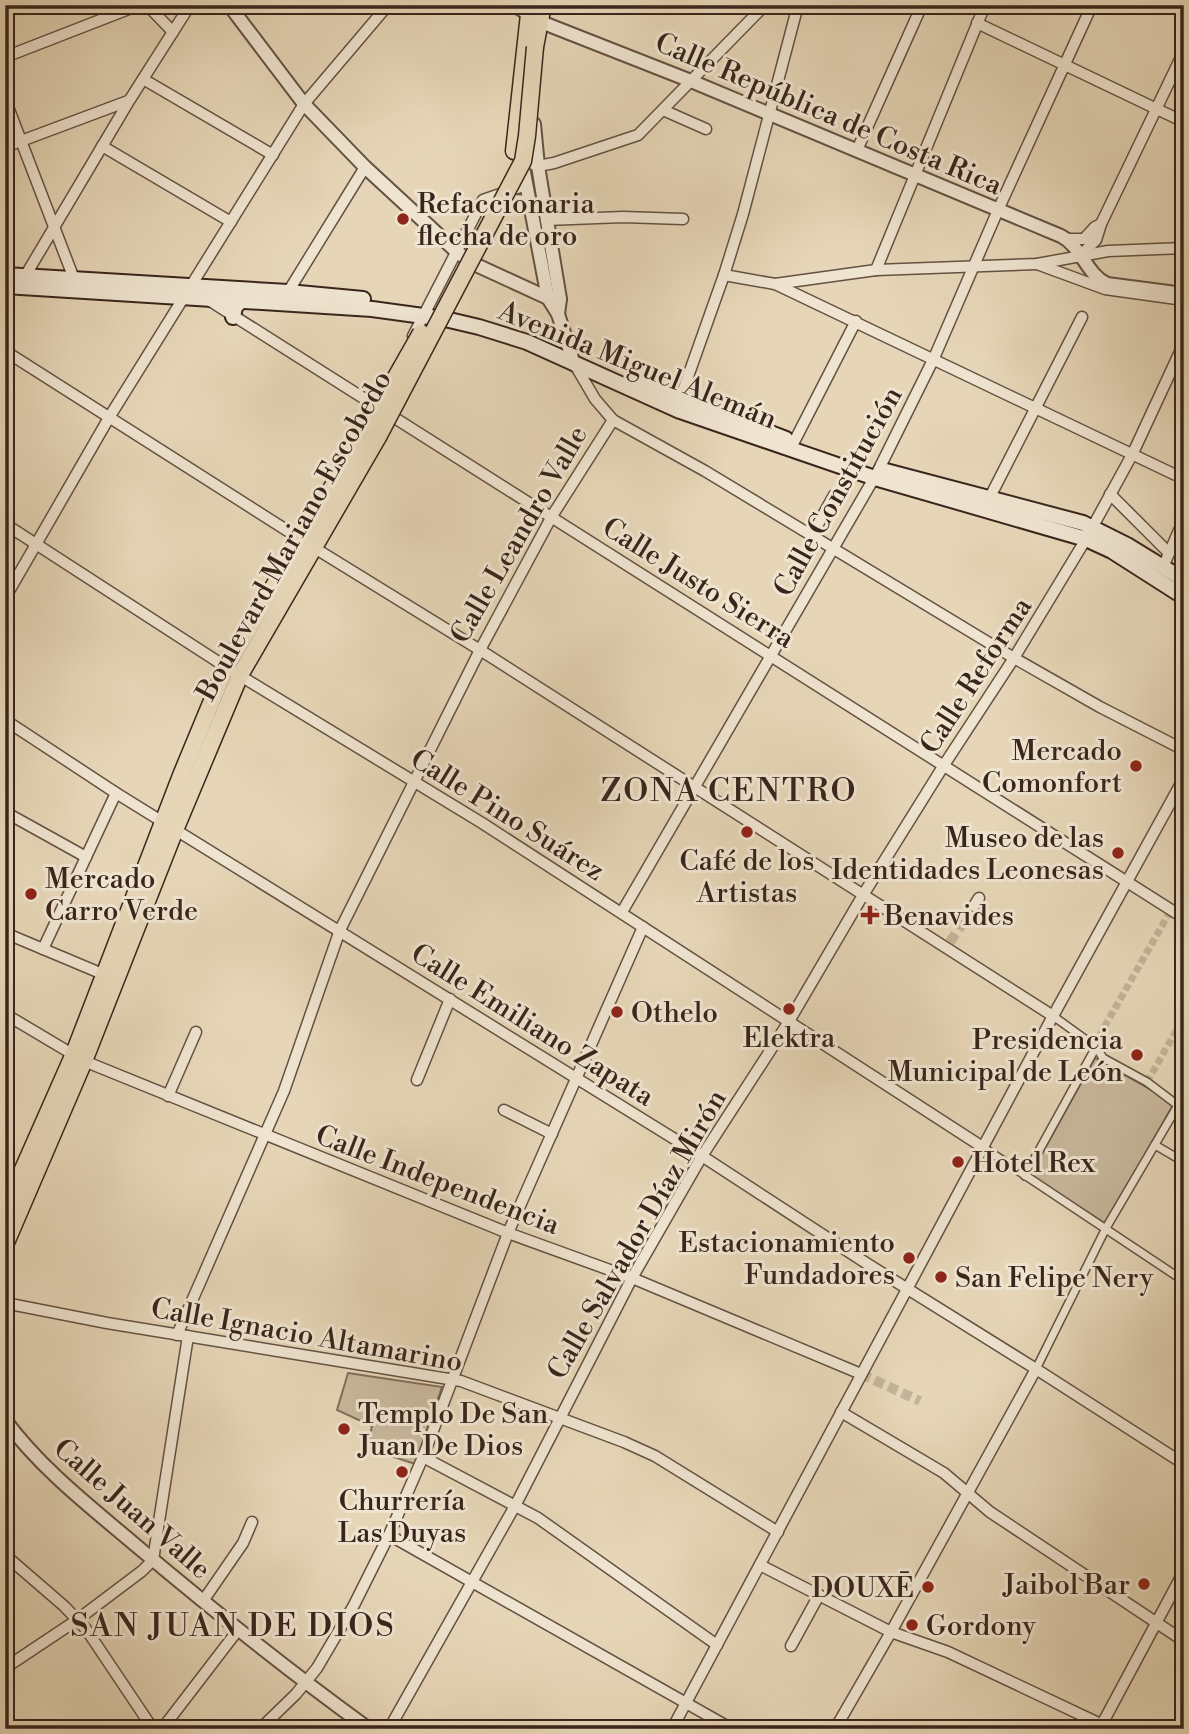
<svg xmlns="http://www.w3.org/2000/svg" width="1189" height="1734" font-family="'Libre Bodoni',serif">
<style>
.green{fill:#c9b89d;stroke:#816e5c;stroke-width:2}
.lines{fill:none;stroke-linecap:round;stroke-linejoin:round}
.pedestrian-tunnel{stroke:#c3b398;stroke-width:7;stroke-dasharray:7 3.5;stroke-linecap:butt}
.minor-tunnel{stroke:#c3b398;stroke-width:10;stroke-dasharray:10 5;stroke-linecap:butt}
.pedestrian-casing{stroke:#645143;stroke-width:10}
.minor-casing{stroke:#645143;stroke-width:13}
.tertiary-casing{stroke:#645143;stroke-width:16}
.secondary-casing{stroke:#39251c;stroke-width:18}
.primary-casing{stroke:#39251c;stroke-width:19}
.pedestrian{stroke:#efe4d0;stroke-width:7}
.minor{stroke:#efe4d0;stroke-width:10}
.tertiary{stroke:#efe4d0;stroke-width:12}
.secondary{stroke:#efe4d0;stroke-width:14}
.primary{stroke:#e6d6b7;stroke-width:16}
.primary-bridge-casing{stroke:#39251c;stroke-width:19;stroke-linecap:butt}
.primary-bridge{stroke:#e6d6b7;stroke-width:16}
.poi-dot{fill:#8f2418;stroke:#efe4d0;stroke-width:2.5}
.labels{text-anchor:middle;stroke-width:6;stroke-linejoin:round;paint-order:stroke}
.street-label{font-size:28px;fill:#39251c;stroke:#efe4d0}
.poi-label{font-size:28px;fill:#39251c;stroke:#efe4d0;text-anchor:start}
.quarter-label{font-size:32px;letter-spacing:2px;fill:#39251c;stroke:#efe4d0}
</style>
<rect width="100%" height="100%" fill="#e6d6b7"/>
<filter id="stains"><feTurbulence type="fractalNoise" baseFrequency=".00286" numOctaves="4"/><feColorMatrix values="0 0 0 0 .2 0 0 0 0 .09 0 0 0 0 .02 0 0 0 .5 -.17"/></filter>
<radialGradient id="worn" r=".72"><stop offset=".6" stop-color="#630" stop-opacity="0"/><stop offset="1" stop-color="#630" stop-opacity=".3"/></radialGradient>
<g class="green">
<path d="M1095,1058L1174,1103L1106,1224L1030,1175Z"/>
<path d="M348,1373L442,1387L415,1464L367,1448L372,1426L337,1410Z"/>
</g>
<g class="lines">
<g class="pedestrian-tunnel">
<path d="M1094,1045L1171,910"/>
<path d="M1147,1082L1184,1017"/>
</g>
<g class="minor-tunnel">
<path d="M950,942L974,906"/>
<path d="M861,1374L920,1401"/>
</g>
<defs>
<g id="pedestrian">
<path d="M1053,1016L1096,1047L1103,1058L1147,1082L1184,1110"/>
<path d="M1155,1145L1184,1162"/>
<path d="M984,1148L1184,1281"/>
<path d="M1025,1176L1096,1047"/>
<path d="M1036,1369L1106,1228L1177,1107"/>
</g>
<g id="minor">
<path d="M147,5L173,32"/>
<path d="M977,23L1184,122"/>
<path d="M5,57L139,5"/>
<path d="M143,79L273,155"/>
<path d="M5,99L76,284"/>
<path d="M663,110L706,129"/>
<path d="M102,146L231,222"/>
<path d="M5,147L128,101"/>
<path d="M857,150L922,5"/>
<path d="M533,164L538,166L554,163L638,135L765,5"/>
<path d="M503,210L514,200L529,201"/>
<path d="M546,220L623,217L683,219"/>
<path d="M1068,239H1084L1095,227L1101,224"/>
<path d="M1082,254L1096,240L1101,224L1184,51"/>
<path d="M1037,264L1105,289L1184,300"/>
<path d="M876,270L985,5"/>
<path d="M724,275L775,284L1184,479"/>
<path d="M24,278L129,101L190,5"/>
<path d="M775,284L876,270L1037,264L1108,251L1184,248"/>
<path d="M288,292L365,167"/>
<path d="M207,299L1184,918"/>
<path d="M413,336L483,200L526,185"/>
<path d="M5,351L302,540L304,536"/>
<path d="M575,365L595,399L613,420L705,471L1014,658L1100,707L1184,750"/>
<path d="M680,399L724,275L743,214L798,5"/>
<path d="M794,442L856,321"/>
<path d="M1110,494L1169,553"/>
<path d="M989,499L1082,317"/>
<path d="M5,524L226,667L482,823L984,1148"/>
<path d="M811,537L834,495"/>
<path d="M313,547L480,650L1053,1016"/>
<path d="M1163,567L1184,519"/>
<path d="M5,598L110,416L304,104L388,5"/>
<path d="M5,720L116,793L702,1156L866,1263L1036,1369L1184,1464"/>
<path d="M5,812L86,857"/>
<path d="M974,906L979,898"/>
<path d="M622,912L877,473L934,358L998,210L1092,5"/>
<path d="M5,933L105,975"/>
<path d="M43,949L116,793"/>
<path d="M5,1014L84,1061L508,1233L632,1278L861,1374"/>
<path d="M417,1080L450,999"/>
<path d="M168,1096L196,1032"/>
<path d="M504,1110L552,1134"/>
<path d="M5,1303L107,1323L461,1381L624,1442L655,1456L778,1532"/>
<path d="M177,1335L284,1091L340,930L480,650L552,516L613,420"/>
<path d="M841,1412L944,1473L990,1512L1184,1641"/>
<path d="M423,1457L538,1518L717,1645"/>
<path d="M389,1535L732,1729"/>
<path d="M5,1555L64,1606L86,1629L153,1729"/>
<path d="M760,1565L891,1632L948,1652L1111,1729"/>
<path d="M203,1601L243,1543L252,1522"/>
<path d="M791,1646L819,1595"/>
<path d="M5,1668L77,1620L142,1571L153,1560L188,1336"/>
<path d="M1100,1728L1184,1571"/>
<path d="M162,1729L238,1630"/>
<path d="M260,1729L296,1694L317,1668L354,1605L389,1535L423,1457L508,1233L643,927"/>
<path d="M389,1729L516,1504L632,1278L702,1156L788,1023L863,895L944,765L1014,658L1086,539L1133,453L1184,343"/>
<path d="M672,1729L1053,1016L1184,778"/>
<path d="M835,1729L891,1632L1036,1369"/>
</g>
<g id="tertiary">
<path d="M229,5L304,104L365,167L457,252L474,264L548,298L560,299"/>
<path d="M514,5L541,22L691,81L1061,236C1082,247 1086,274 1107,284L1184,294"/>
<path d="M534,124L538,166L560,299L558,314"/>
<path d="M522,162L548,298L558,314L574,364"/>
<path d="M5,1420C42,1470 92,1508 139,1548C214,1611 290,1672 369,1729"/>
</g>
<g id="secondary">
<path d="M5,275L288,292L363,299"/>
<path d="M5,286L372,309L445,319L479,327L527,342L680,411L875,478L1086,539L1112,551L1184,597"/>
<path d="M233,317L235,307L242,300"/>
<path d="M632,380L786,439"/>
<path d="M882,470L1083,523L1127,545L1184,580"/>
</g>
<g id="primary">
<path d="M535,47L543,5"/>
<path d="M514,151L530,5"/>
<path d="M5,1210L73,1056L182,773L226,667L366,430"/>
<path d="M5,1245L84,1061L175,830L240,675L378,437"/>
</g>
</defs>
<use href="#pedestrian" class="pedestrian-casing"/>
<use href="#minor" class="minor-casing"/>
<use href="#tertiary" class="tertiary-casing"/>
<use href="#secondary" class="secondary-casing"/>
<use href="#primary" class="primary-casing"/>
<use href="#pedestrian" class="pedestrian"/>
<use href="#minor" class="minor"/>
<use href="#tertiary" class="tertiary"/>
<use href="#secondary" class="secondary"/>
<use href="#primary" class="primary"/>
<defs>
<g id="primary-bridge">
<path d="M366,430L421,333"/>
<path d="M378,437L523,161L527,136L535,47"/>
</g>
</defs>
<use href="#primary-bridge" class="primary-bridge-casing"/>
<use href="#primary-bridge" class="primary-bridge"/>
</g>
<g class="poi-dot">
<circle cx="403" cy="219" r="7"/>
<circle cx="1136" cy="766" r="7"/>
<circle cx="747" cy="832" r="7"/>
<circle cx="1118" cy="853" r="7"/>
<circle cx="31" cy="894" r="7"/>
<path d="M866.5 904.5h7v7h7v7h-7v7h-7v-7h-7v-7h7z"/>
<circle cx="789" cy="1009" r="7"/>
<circle cx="617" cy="1012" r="7"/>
<circle cx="1137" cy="1055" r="7"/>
<circle cx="958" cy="1162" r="7"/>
<circle cx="909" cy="1258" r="7"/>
<circle cx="941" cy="1277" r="7"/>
<circle cx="344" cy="1429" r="7"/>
<circle cx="402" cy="1472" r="7"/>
<circle cx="1144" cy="1584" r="7"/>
<circle cx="928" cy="1587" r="7"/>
<circle cx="912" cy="1625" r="7"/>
</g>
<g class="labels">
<g class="street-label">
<text transform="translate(829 113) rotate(23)" y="10">Calle República de Costa Rica</text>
<text transform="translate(638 364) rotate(22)" y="10">Avenida Miguel Alemán</text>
<text transform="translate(837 491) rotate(-61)" y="10">Calle Constitución</text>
<text transform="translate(518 534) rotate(-60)" y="10">Calle Leandro Valle</text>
<text transform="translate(293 535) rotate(-61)" y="10">Boulevard Mariano Escobedo</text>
<text transform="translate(699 582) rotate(32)" y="10">Calle Justo Sierra</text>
<text transform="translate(975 675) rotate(-57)" y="10">Calle Reforma</text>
<text transform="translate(508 814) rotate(32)" y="10">Calle Pino Suárez</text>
<text transform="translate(533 1024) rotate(32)" y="10">Calle Emiliano Zapata</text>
<text transform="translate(438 1179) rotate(21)" y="10">Calle Independencia</text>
<text transform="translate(636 1234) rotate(-60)" y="10">Calle Salvador Díaz Mirón</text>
<text transform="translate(307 1334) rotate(10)" y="10">Calle Ignacio Altamarino</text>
<text transform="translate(133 1508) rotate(41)" y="10">Calle Juan Valle</text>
</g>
<g class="poi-label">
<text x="417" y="213">Refaccionaria<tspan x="417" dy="32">flecha de oro</tspan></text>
<text x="1122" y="760" text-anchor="end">Mercado<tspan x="1122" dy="32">Comonfort</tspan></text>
<text x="1104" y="847" text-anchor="end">Museo de las<tspan x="1104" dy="32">Identidades Leonesas</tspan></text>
<text x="747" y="870" text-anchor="middle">Café de los<tspan x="747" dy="32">Artistas</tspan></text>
<text x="45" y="888">Mercado<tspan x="45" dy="32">Carro Verde</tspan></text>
<text x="884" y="925">Benavides</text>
<text x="631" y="1022">Othelo</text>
<text x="789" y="1047" text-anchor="middle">Elektra</text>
<text x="1123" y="1049" text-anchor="end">Presidencia<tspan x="1123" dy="32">Municipal de León</tspan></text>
<text x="972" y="1172">Hotel Rex</text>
<text x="895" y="1252" text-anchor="end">Estacionamiento<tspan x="895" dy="32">Fundadores</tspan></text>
<text x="955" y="1287">San Felipe Nery</text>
<text x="358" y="1423">Templo De San<tspan x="358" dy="32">Juan De Dios</tspan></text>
<text x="402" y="1510" text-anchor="middle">Churrería<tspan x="402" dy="32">Las Duyas</tspan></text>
<text x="1130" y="1594" text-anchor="end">Jaibol Bar</text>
<text x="914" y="1597" text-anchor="end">DOUXĒ</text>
<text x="926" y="1635">Gordony</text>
</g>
<g class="quarter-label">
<text x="729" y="801">ZONA CENTRO</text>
<text x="233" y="1636">SAN JUAN DE DIOS</text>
</g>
</g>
<rect width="1189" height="1734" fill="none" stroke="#e6d6b7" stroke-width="28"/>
<rect x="7" y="7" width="1175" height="1720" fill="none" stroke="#39251c" stroke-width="3.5"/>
<rect x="14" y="14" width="1161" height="1706" fill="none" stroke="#39251c" stroke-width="2"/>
<rect width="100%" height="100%" filter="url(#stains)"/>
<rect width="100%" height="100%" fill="url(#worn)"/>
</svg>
